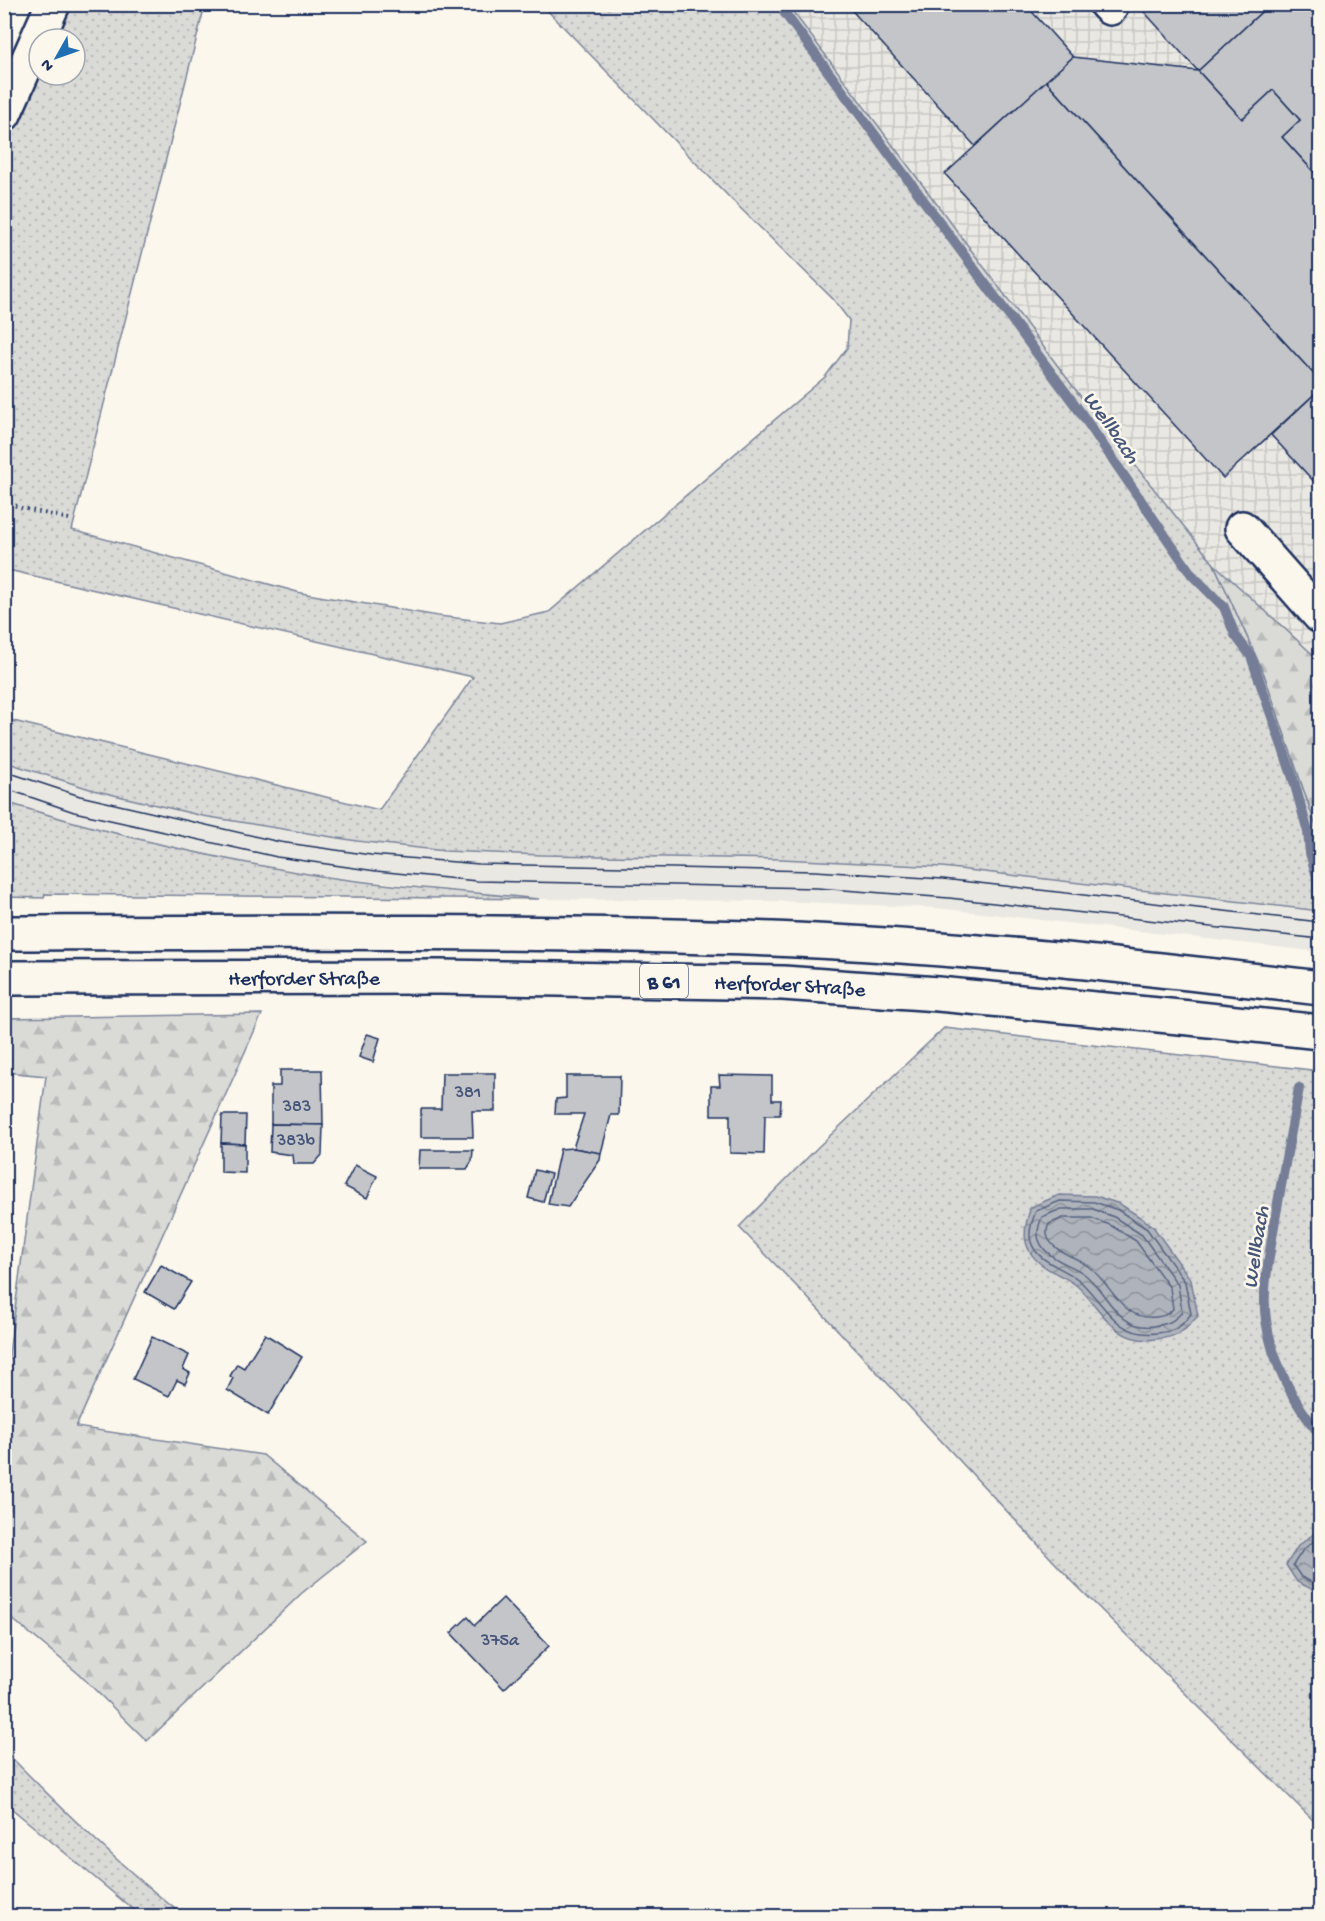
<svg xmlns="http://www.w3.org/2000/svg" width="1325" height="1921" font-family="'Gochi Hand',sans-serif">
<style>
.built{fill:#eae8e2}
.industrial{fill:url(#industrial-grid)}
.grass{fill:url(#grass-dots);stroke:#7a849a;stroke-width:1.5}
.forest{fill:url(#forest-firs);stroke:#7a849a;stroke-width:1.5}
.water{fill:url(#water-waves);stroke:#747e96;stroke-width:1.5}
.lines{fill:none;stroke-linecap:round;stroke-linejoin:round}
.shore{stroke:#566483;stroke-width:1.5}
.stream{stroke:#747e96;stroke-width:10}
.building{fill:#c3c5c9;stroke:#1b2f5e;stroke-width:1.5}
.minor-casing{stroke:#1b2f5e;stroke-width:38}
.major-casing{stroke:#1b2f5e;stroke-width:38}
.path{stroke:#1b2f5e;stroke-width:4;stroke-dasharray:1.5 4.5;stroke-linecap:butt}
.minor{stroke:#fbf7ec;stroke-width:33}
.major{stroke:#fbf7ec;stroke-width:33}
.tram{stroke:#1b2f5e;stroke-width:1.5}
.labels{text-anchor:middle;stroke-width:5;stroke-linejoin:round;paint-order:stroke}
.number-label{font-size:18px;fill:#455479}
.shield{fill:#fbf7ec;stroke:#5e6b89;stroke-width:1.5}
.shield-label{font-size:20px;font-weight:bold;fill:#1b2f5e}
.street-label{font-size:21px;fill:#1b2f5e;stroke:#fbf7ec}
.water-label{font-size:22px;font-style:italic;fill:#47577a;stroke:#fbf7ec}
</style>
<defs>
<pattern id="industrial-grid" width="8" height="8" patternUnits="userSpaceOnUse" patternTransform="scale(1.5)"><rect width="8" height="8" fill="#eae8e2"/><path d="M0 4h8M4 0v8" fill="none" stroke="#c8c7c4"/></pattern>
<pattern id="grass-dots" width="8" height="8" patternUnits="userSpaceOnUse" patternTransform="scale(1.5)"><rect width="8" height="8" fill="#dadad7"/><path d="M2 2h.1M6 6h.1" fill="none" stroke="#babbbb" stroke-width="1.8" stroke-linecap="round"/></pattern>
<pattern id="forest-firs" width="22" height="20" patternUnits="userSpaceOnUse" patternTransform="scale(1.5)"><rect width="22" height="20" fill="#dadad7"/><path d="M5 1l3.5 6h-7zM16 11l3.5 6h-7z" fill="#babbbb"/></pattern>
<pattern id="water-waves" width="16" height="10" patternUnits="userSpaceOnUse" patternTransform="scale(1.5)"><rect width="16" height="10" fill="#afb3bb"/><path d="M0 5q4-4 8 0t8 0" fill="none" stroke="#8e929b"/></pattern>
</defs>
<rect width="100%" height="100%" fill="#fbf7ec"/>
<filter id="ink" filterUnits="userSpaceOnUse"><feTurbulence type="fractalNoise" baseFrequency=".0167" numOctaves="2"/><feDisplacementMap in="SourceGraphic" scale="12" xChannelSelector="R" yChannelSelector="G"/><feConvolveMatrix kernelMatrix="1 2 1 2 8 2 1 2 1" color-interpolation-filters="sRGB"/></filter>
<g filter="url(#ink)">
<path class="built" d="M4,762L93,790L445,851L541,855L781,859L942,867L1320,911V952L937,908L779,901L539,899L316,875L200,854L83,826L5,802Z"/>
<path class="industrial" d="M788,5H1320V661L1214,564L1090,409Z"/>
<g class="grass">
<path d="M64,5H205L72,530L301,593L438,616L500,623L549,612L825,377L847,348L849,320L833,299L732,200L542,5H788L1090,409L1214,564L1264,674L1320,838V911L942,867L781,859L541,855L445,851L357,841L203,816L93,790L5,762V719L379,810L473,677L8,570L5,583V136L39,59V75H75V39H48Z"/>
<path d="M5,802C106,833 209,858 314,875C388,887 464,891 539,899L45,894L44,898L5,897Z"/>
<path d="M944,1028L1320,1071V1827L1072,1581L805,1295L739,1227L818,1147Z"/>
<path d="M5,1751C62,1809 120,1866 184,1916H141L5,1803Z"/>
</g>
<g class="forest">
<path d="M1214,564L1320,661V838L1264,674Z"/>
<path d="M262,1014L76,1427L263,1455L367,1541L302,1593L147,1741L79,1674L5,1613V1384L46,1076L5,1072V1018Z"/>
</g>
<g class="water">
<path d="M1059,1195L1095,1196L1120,1204L1152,1225L1191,1280L1198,1316C1180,1334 1182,1336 1156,1339C1113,1345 1103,1309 1077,1286C1068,1278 1055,1274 1045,1267C1021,1251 1022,1231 1031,1207Z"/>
<path d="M1320,1529V1593L1297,1582L1286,1565L1298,1546Z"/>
</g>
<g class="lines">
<g class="shore">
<path d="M1060,1201L1094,1202L1118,1210L1147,1229L1185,1282L1191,1314C1179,1329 1176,1331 1157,1333C1117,1338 1106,1306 1081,1282C1067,1268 1038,1264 1031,1242C1028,1232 1032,1221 1036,1211Z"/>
<path d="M1061,1209H1093L1114,1217L1142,1235L1178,1285L1182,1312C1173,1322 1168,1324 1154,1326C1116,1331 1108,1291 1083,1273C1069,1264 1045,1258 1039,1240C1036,1232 1039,1224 1042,1217Z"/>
<path d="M1063,1218H1091L1110,1225L1136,1241L1170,1288L1173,1309C1167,1315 1164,1316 1156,1317C1121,1321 1113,1285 1089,1267C1077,1257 1055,1253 1048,1238C1046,1233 1047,1228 1049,1224Z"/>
<path d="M1320,1536L1303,1550L1293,1565L1301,1577L1320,1586"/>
</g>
<g class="stream">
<path d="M778,4L1081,413L1192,575L1224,607L1235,635L1251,656L1293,778L1308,832L1310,853L1317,877L1318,915"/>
<path d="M1299,1088C1290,1138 1280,1188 1272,1238C1268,1265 1262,1292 1266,1320C1272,1361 1293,1403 1320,1434"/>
</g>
</g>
<g class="building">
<path d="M846,4H1025L1073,57L975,146Z"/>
<path d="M1137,4H1270L1198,71Z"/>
<path d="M1270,4H1320V179L1282,137L1300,120L1273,90L1242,119L1198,71Z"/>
<path d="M1073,57L1198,71L1242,119L1273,90L1300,120L1282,137L1320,179V381L1046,81Z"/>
<path d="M1046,81L1320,381V389L1223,478L945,174Z"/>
<path d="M1320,389V488L1271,435Z"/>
<path d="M367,1034L380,1038L373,1062L359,1057Z"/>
<path d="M280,1070H322L323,1125L271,1124V1086H280Z"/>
<path d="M442,1073H495V1111H472L473,1137H421V1109H441Z"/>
<path d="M719,1075L772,1076V1100H781L780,1115H765L764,1154L730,1153V1115H711V1086H720Z"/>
<path d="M566,1076H620L619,1115H611L601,1153L573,1148L584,1114H555L556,1099L566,1098Z"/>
<path d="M222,1115H246L245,1144L221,1143Z"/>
<path d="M271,1124L323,1125L322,1155L314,1164H294L293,1155L270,1152Z"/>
<path d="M221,1143L245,1144V1173L221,1172Z"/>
<path d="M573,1148L601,1153L600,1160L568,1207L548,1204L560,1149Z"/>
<path d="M420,1150H473L472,1161L467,1169H419Z"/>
<path d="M355,1165L377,1176L367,1198L344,1186Z"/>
<path d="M535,1170L551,1174L543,1202L528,1198Z"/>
<path d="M161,1265L191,1282L174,1309L145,1292Z"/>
<path d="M265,1334L302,1357L268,1415L227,1390L233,1378L230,1376L237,1364L244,1368Z"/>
<path d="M152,1337L189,1355L183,1369L190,1373L185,1384L177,1380L169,1396L133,1379Z"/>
<path d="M503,1598L549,1646L504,1689L451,1633L468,1617L475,1625Z"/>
</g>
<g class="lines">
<defs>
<g id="minor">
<path d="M1106,4L1110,8"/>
<path d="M4,114L53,4"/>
<path d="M1242,528L1320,616"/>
</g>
<g id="major">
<path d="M4,933C261,932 517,930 773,939C956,946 1139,967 1320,988"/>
<path id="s1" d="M4,978L440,977L783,983L938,994L1190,1018L1320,1032"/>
</g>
</defs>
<use href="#minor" class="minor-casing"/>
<use href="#major" class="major-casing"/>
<path class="path" d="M4,501L22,508L69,519"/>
<use href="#minor" class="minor"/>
<use href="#major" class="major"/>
<g class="tram">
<path d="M4,771L80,796L280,842L371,855L479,864L815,871L943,879L1320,922"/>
<path d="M4,788L74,812L277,857L376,871L477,881L817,888L949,898L1320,939"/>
</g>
</g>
</g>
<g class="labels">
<g class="number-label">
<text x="468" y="1097">381</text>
<text x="297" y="1111">383</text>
<text x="296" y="1145">383b</text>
<text x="500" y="1645">375a</text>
</g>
<rect class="shield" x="640" y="964" width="48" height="34" rx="4.5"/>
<g class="shield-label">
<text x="664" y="988">B 61</text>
</g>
<g class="street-label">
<text dy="7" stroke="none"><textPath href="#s1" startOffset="300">Herforder Straße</textPath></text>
<text dy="7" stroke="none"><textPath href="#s1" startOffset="786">Herforder Straße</textPath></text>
</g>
<g class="water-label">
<text transform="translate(1113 426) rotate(55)" y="8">Wellbach</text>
<text transform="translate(1254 1247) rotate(-81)" y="8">Wellbach</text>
</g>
</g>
<rect width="1325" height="1921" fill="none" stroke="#fbf7ec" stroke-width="24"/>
<rect x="12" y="12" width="1301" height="1897" fill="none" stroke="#1b2f5e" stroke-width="2" filter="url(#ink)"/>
<g transform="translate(57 57) rotate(230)"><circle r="28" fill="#fbf7ec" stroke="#a1a7b3" stroke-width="1.5"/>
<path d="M0-4.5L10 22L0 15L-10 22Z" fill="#1f6fb2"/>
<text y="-9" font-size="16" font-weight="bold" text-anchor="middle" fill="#1b2f5e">N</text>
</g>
</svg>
